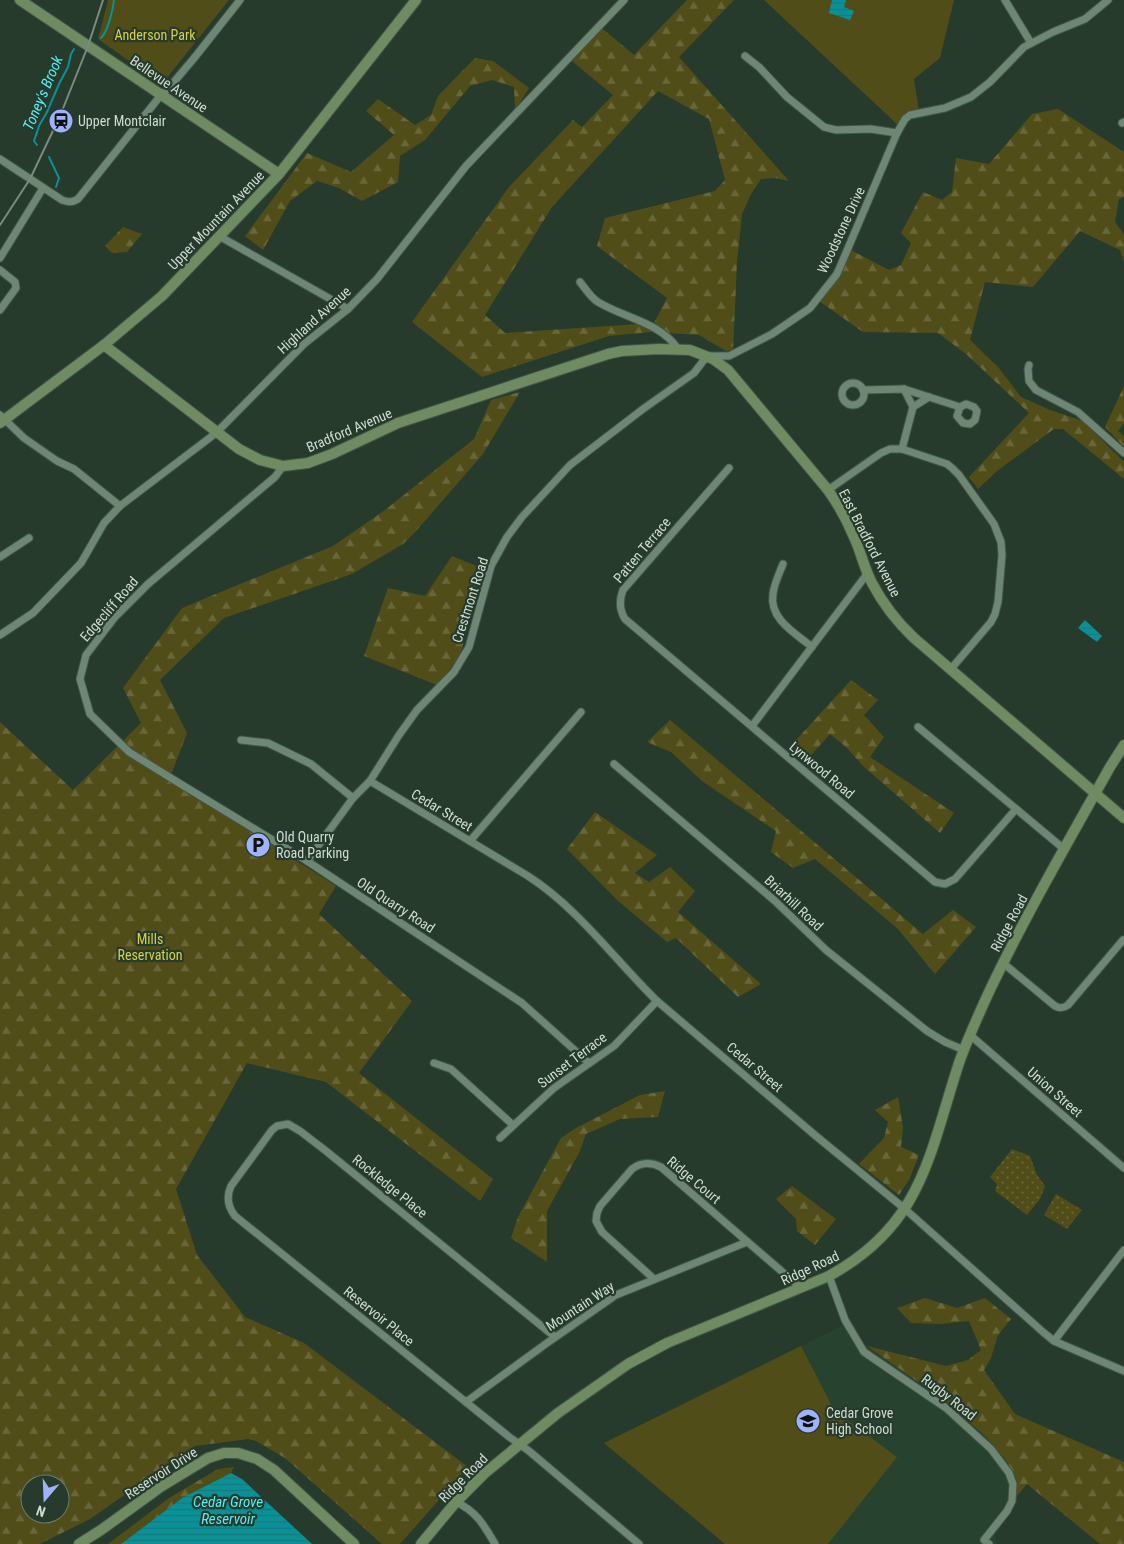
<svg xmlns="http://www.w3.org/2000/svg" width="1124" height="1544" font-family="'Roboto Condensed',sans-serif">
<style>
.built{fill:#27432f}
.grass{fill:url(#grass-dots)}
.forest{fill:url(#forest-firs);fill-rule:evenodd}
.park{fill:#514d19}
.water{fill:url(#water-rules)}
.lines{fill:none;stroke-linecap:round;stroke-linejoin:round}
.stream{stroke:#099197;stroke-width:2}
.street-casing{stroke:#445649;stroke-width:9}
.secondary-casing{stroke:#445649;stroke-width:12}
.street{stroke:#6e8674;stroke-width:7}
.secondary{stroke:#6f8b61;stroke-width:10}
.rail{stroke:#7a8b7f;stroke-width:2}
.labels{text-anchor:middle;stroke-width:4.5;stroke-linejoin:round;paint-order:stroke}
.park-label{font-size:14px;fill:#dbd044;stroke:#263b2c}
.street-label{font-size:14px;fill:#cfdcd2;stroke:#263b2c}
.poi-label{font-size:14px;fill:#cfdcd2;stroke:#263b2c;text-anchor:start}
.water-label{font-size:15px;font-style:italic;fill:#58ecf4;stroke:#263b2c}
</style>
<defs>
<pattern id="grass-dots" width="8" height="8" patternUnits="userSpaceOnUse" patternTransform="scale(1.25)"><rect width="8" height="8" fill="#514d19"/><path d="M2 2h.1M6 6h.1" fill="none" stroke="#69663a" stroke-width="1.8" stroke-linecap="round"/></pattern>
<pattern id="forest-firs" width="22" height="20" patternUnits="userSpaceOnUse" patternTransform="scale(1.25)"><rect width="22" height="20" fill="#514d19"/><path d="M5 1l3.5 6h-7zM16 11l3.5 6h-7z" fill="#69663a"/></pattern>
<pattern id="water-rules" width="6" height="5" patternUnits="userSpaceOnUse" patternTransform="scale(1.25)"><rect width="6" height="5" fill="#099197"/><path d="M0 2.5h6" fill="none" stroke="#19797d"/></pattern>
</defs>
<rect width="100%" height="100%" fill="#263b2c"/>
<path class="built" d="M842,1326L867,1346L951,1405L985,1436L1006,1460L1017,1481L1016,1497L1015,1506L995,1534L997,1544H725L604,1443Z"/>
<g class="grass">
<path d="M1012,1149L1030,1156L1037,1175L1045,1186L1040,1199L1027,1215L995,1191L997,1184L990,1177Z"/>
<path d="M1056,1194L1082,1210L1067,1229L1044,1215Z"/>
</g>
<g class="forest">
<path d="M687,0H734L679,57L789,181L775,178L761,179L751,194L742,214L737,262L733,350L726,351L699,335L651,332L609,336L482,377L412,322L509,187L573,120L582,127L613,95L567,57L598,25L634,55ZM658,91L709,119L725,180L715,191L605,218L597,246L667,298L654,323L505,333L485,315L552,207Z"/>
<path d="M475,58L493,61L529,88L515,110L514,87L492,80L470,86L425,140L400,156L398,182L362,201L339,188L317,181L290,201L263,250L245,236L307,153L351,172L394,135L366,111L378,99L415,125L431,115L438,96Z"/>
<path d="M1058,109L1124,152V197L1119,199L1115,222L1124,235V262L1120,250L1080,231L1033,287L985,282L970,340L998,367L1021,397L1050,410L1083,421L1124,462V479L1063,429H1054L997,471L978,489L969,477L1029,413L966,354L938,333L863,332L816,299L847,248L889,270L901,265L911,243L901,233L923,192L942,200L952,192L956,158L989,164L1032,114Z"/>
<path d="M123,227L142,234L127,252L112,253L105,246Z"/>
<path d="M1124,386V423L1118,431L1124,436V447L1105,427Z"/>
<path d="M520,392L483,454L417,530L403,544L352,574L224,618L160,680L187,733L169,780L336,886L319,914L412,1001L359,1073L493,1179L480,1201L326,1082L247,1063L176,1189L197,1255L245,1317L304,1343L468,1467L400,1544H382L285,1458L256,1441L248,1439L195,1446L90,1519L40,1544H0V722L73,790L141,723L123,688L182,608L333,546L385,510L474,439L491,400ZM30,1484H60V1514H30Z"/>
<path d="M452,556L479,567L474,598L460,657L437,685L364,656L388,588L425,596Z"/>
<path d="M851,680L878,700L864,715L884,737L870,757L954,813L940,833L863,766L846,747L830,734L805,762L787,750Z"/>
<path d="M670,720L923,934L953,910L976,927L935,974L898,929L815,859L793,868L771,852L776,831L702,781L671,752L647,742Z"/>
<path d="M595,812L657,855L635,873L649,882L670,867L695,891L678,912L761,984L738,997L676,938L667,942L617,900L567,849Z"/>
<path d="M665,1091L658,1117L620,1119L586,1134L579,1153L547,1211V1262L511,1238L518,1217L561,1138L576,1128L640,1095Z"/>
<path d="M898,1097L903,1128L901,1147L919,1155L909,1180L899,1195L859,1164L884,1138L888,1122L875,1110Z"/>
<path d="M792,1186L836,1219L815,1245L797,1231L796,1219L776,1199Z"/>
<path d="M925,1298L957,1308L985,1298L1011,1319L998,1335L991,1358L984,1370L1015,1414L1124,1462V1544H1100L1027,1484L1016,1497L1017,1481L1006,1460L985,1436L951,1405L867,1346L946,1366L968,1360L981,1350L969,1321L941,1324L911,1323L897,1308Z"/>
<path d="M234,1467L231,1473L182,1498L121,1544H108L169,1498L218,1469Z"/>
</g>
<g class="park">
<path d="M108,0H229L162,84L98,39Z"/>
<path d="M764,0H954L940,58L914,79L919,111L898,125Z"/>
<path d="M801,1346L834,1410L897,1457L828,1544H725L604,1443Z"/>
</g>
<g class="water">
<path d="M832,0H846L844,7L854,11L850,20L829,13Z"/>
<path d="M1085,620L1102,636L1097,642L1078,628Z"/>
<path d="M231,1473L242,1479L312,1544H121L182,1498Z"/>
</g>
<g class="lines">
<g class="stream">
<path d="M101,38C108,31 113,10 114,0"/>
<path d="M37,145L34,141L39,126L47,112L59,84L68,67L71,54L74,49"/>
<path d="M49,157L59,178L56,187"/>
</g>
<defs>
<g id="street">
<path d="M1005,0L1031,43"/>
<path d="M745,56L759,67L787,97L824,127L836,130L871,129L897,133"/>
<path d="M1122,123L1124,122"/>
<path d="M0,159L62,200C68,202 72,203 78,199L161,95L168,89L195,57L240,0"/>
<path d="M219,236L348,309"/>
<path d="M0,258L43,188"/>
<path d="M0,270L15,282L16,288L0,310"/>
<path d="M580,282C585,288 591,298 598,302C624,318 660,322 678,349"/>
<path d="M1029,365L1028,369L1029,381L1036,390L1078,412L1124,453"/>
<circle cx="853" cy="394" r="11"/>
<path d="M904,389L913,407"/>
<path d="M863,390L904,389L960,407L957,416L963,423L970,424L975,420L977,411L974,407L966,404L960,407"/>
<path d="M0,415L24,438L57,461L74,469L120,506"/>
<path d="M902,449L913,407L929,397"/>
<path d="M283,466L275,477L148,584L115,617L86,655L80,679L90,714L129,752L179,783L307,861L522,1003L589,1063"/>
<path d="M729,468L623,590C619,600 619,609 625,619L935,882L945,884L955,879L1016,809"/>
<path d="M828,490L881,453L890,449H902L947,464L952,468L959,475L994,524L1001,542L1002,555L998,602L995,614L991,622L950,670"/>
<path d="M0,557L29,538"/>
<path d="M783,564C779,574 774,584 773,594C769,619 795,633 812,647"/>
<path d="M0,635L33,613L81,563L104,523L120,506L216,433L304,344L348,309L377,279L466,166L624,0"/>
<path d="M752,726L867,574"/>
<path d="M918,727L1064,849"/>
<path d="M241,740L268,743L311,764L353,798"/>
<path d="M614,764L775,901L826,950L927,1031L945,1042L964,1050"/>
<path d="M370,781L528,876C579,909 614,959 657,1001L816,1136L905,1209L1043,1332L1054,1341L1124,1371"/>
<path d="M470,841L581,712"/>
<path d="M307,861L353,798L370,781L399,735L417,710L454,672L469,647L491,566L507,537L522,517L570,465L643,409L694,373L707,356H729L772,334L810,308L837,274L897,133L905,119L910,115L945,108L971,97L990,82L1024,47L1053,32L1085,19L1108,0"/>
<path d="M1003,963L1055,1006C1060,1009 1064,1008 1068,1005L1123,940"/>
<path d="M970,1035L1124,1168"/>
<path d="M434,1063L451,1069L513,1125"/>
<path d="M500,1138L554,1088L614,1046L657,1001"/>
<path d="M829,1276L845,1320L864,1352L946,1408L991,1449L1009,1473L1013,1484L1012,1501L1007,1511L984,1540L989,1544"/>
<path d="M654,1279L602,1232L596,1221L597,1213L600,1206L632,1169C641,1162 651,1162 661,1167L801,1288"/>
<path d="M555,1337L326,1151L300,1131L288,1124L277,1126L272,1130L231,1186C226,1197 228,1207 235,1216L508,1436L529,1451L639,1544"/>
<path d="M1054,1341L1124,1250"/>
<path d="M466,1402L547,1343L616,1295L747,1242"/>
<path d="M456,1502C476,1511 484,1525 495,1544"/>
</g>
<g id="secondary">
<path d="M20,0L279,174"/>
<path d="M104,345L239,449L260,460L283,466L308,463L332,454L398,423L608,354L622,351L658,349L690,350L713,359L728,370L828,490C838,504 847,520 854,537C861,552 864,568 872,583C883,604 897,622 914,638L1124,818"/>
<path d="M0,423L104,345L162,296L279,174L416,0"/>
<path d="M79,1544L101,1530L162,1486L208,1458L224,1453H238L257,1459L274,1470L354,1544"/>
<path d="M421,1544L456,1502L485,1473L558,1413L628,1364L667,1343L829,1276C924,1224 929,1153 960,1060C968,1038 978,1016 988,994C1025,916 1068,842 1110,767L1124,745"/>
</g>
</defs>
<use href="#street" class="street-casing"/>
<use href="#secondary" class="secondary-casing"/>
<use href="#street" class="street"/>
<use href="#secondary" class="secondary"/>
<path class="rail" d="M0,225L30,179L60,116L88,46L103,0"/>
</g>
<defs>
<symbol id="station-disc" viewBox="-11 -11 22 22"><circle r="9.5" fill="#9fb3fd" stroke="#263b2c"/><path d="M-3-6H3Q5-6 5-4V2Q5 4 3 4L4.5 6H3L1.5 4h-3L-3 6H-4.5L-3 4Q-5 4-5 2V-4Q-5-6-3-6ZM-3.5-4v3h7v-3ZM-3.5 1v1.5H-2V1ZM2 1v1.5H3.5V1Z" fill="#111"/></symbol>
<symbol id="parking-disc" viewBox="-11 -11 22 22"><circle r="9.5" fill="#9fb3fd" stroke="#263b2c"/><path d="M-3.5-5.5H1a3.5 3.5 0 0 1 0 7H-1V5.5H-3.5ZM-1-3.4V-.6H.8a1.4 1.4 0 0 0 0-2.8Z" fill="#111"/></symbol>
<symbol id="school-disc" viewBox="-11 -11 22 22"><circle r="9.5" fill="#9fb3fd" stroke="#263b2c"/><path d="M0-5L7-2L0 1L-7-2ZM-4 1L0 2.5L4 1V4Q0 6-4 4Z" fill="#111"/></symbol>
</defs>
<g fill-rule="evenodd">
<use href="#station-disc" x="47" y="107" width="28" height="28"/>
<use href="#parking-disc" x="244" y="831" width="28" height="28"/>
<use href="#school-disc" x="794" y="1407" width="28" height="28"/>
</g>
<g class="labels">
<g class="park-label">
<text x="155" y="40">Anderson Park</text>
<text x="150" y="944">Mills<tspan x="150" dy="16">Reservation</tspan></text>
</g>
<g class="street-label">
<text transform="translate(169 84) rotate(34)" y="5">Bellevue Avenue</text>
<text transform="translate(216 220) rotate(-46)" y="5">Upper Mountain Avenue</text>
<text transform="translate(841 230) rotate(-65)" y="5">Woodstone Drive</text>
<text transform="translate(314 320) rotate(-42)" y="5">Highland Avenue</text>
<text transform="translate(349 430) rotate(-23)" y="5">Bradford Avenue</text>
<text transform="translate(870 543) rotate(63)" y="5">East Bradford Avenue</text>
<text transform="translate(642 550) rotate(-50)" y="5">Patten Terrace</text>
<text transform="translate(470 600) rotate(-72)" y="5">Crestmont Road</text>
<text transform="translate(109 609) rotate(-49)" y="5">Edgecliff Road</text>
<text transform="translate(822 770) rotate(40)" y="5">Lynwood Road</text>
<text transform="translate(442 810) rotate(31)" y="5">Cedar Street</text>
<text transform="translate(794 903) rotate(43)" y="5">Briarhill Road</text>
<text transform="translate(396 905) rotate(33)" y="5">Old Quarry Road</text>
<text transform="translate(1009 923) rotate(-62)" y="5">Ridge Road</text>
<text transform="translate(572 1060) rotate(-37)" y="5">Sunset Terrace</text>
<text transform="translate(755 1067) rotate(40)" y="5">Cedar Street</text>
<text transform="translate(1055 1092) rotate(41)" y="5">Union Street</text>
<text transform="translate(694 1180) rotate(40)" y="5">Ridge Court</text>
<text transform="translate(390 1186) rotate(39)" y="5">Rockledge Place</text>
<text transform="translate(810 1268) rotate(-25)" y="5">Ridge Road</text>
<text transform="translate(580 1306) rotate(-33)" y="5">Mountain Way</text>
<text transform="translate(379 1316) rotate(39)" y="5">Reservoir Place</text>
<text transform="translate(949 1397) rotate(38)" y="5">Rugby Road</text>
<text transform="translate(161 1473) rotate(-33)" y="5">Reservoir Drive</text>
<text transform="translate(463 1478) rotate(-45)" y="5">Ridge Road</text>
</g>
<g class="poi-label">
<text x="78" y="126">Upper Montclair</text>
<text x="276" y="842">Old Quarry<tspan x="276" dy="16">Road Parking</tspan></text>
<text x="826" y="1418">Cedar Grove<tspan x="826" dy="16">High School</tspan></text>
</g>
<g class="water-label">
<text transform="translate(43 93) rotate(-67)" y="5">Toney's Brook</text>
<text x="228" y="1507">Cedar Grove<tspan x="228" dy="17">Reservoir</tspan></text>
</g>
</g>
<g transform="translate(45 1499) rotate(199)"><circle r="24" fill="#263b2c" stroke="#6a7b6e"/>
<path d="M0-4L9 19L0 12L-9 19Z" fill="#9fb3fd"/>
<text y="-8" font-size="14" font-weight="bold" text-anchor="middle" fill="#cfdcd2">N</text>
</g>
</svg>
